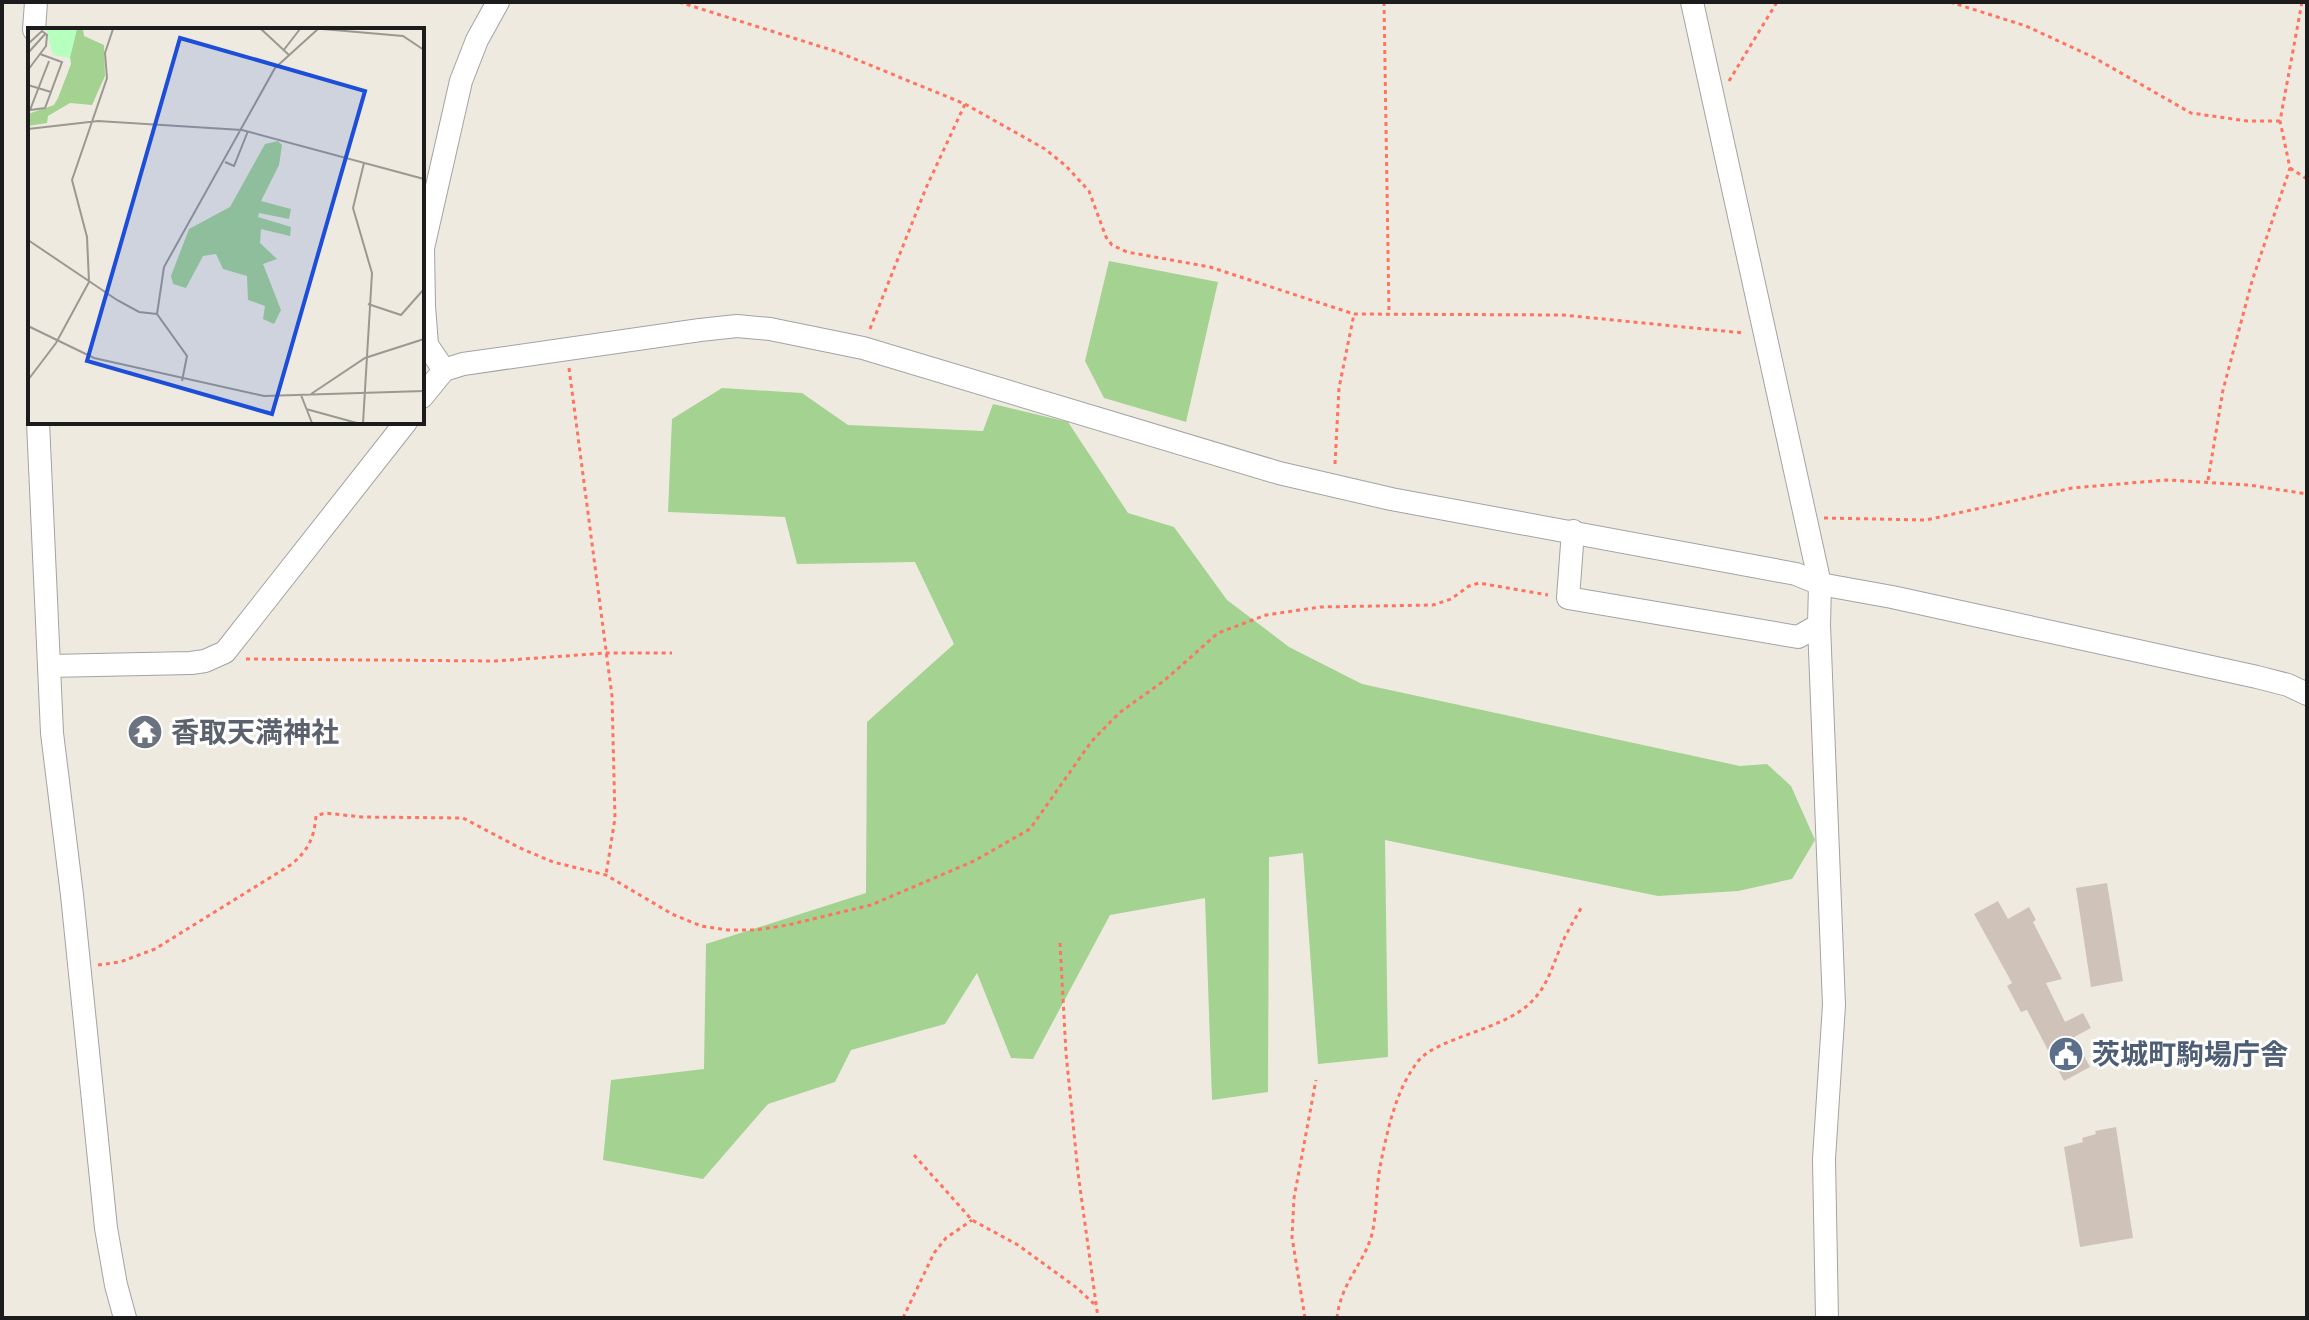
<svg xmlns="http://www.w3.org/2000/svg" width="2309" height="1320" font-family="Helvetica,'Noto Sans JP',sans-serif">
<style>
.forest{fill:#a3d291}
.building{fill:#cfc3b9}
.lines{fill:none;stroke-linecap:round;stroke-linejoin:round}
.minor-casing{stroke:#a3a3a3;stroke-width:24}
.path{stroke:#ff7461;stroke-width:3;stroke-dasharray:4 4;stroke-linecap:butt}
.minor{stroke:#fff;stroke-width:22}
.labels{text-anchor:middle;stroke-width:6;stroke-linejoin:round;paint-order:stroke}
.worship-label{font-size:28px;font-weight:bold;fill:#5b616d;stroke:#fff;text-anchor:start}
.service-label{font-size:28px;font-weight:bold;fill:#4e5e75;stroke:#fff;text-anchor:start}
.inset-road{fill:none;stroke:#9b9892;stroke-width:2}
.view{fill:#1d4ed8;fill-opacity:0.15;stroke:#1d4ed8;stroke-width:4}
.inset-edge{fill:none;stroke:#1c1c1c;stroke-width:4}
</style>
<rect width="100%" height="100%" fill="#efeae0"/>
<g class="forest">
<path d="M1109,261L1218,282L1186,422L1104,398L1085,361Z"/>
<path d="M722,388L802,393L848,425L983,431L993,404L1068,422L1128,513L1174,527L1227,600L1289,647L1362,684L1740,766L1767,764L1791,786L1815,840L1792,879L1738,891L1658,896L1385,840L1388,1057L1318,1064L1303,853L1269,857L1268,1092L1212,1100L1205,898L1110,915L1033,1059L1011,1058L977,973L945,1024L851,1050L835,1082L768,1104L703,1179L603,1160L611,1080L704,1069L706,944L866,893L867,722L954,644L915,562L797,564L785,517L668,512L672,419Z"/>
</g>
<g class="building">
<path d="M2107,883L2123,981L2091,987L2076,888Z"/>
<path d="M1998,901L2008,919L2029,907L2036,920L2033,922L2062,979L2046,983L2065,1022L2083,1013L2091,1028L2074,1037L2090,1067L2064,1081L2027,1010L2021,1012L2007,986L2012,983L1974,914Z"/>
<path d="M2116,1127L2133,1238L2080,1247L2064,1147L2083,1142L2082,1138L2096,1134L2095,1131Z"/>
</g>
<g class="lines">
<defs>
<g id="minor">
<path d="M1692,2L1820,584L1819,625L1834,1005L1824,1159L1827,1318"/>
<path d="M34,30L36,2"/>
<path d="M444,370L427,345L424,306L423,248L461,81L477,40L498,2"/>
<path d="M422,397L444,370L463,364L700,330L737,326L770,329L863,348L1279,473L1391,499L1796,574L1820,584L1892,597L2257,677L2288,685L2307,694"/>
<path d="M38,422L52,733L72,895L106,1228L116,1285L125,1318"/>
<path d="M1573,531L1568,598L1798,637L1819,625"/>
<path d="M49,666L191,663L205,661L225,652L406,422"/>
</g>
</defs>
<use href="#minor" class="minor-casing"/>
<g class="path">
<path d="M679,2L838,52L965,104L1045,149L1066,166L1089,191L1106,237L1112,245L1127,252L1210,267L1354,314L1563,315L1744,333"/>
<path d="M1384,2L1389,313"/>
<path d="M1950,2L2026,26L2093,57L2191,113L2247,121H2280"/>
<path d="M1729,81L1777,2"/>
<path d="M2290,168L2307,179"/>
<path d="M870,329L926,188L965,104"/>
<path d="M569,368L612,696L615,818L606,875"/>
<path d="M1335,464L1339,388L1354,314"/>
<path d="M2208,480L2223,390L2252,281L2290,168L2280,121L2302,2"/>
<path d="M1824,518L1926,520L2072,488L2166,480L2249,485L2307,494"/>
<path d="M246,659L496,661L606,653H672"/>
<path d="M1060,943L1066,1053L1078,1173L1098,1318"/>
<path d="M98,965L120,962L155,949L292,864C309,849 314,838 316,816L325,813L362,817L463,818L520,848L553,862L606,875L672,914L701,926L728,930H756L788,925L871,905L974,861L1030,829L1091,742L1119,713L1165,680L1218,633L1266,615L1320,607L1433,605L1451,599L1469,586L1479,583L1548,595"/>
<path d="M914,1155L972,1220L1018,1245L1077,1288L1094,1304"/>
<path d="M903,1318L934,1253L946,1238L972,1220"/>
<path d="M1305,1318L1292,1237L1294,1198L1316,1080"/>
<path d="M1337,1318C1341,1282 1364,1264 1372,1234C1377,1212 1376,1189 1380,1167C1387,1132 1396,1087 1420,1059C1441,1037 1501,1030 1529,1004C1547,988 1552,967 1561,946C1566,933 1574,921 1581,908"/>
</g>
<use href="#minor" class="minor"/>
</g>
<defs>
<symbol id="temple-disc" viewBox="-11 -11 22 22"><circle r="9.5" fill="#6b7280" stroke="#fff"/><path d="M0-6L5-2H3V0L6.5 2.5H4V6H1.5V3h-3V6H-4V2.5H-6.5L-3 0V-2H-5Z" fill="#fff"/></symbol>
<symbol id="civic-disc" viewBox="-11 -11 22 22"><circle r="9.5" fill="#5c6f8a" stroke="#fff"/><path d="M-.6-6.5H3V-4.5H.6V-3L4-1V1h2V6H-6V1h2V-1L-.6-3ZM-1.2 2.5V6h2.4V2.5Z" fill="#fff"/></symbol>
</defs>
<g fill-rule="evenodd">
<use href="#temple-disc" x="125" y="712" width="40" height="40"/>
<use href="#civic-disc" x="2046" y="1034" width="40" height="40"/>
</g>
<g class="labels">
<g class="worship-label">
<text x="171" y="742">香取天満神社</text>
</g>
<g class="service-label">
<text x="2092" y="1064">茨城町駒場庁舎</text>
</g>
</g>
<g transform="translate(28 28)">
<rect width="396" height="396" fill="#efeae0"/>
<path d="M38,1H55L56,8L76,17L77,48L64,77L42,75L20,88L19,95L0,98V86L26,77L30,70L43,36ZM250,113L254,117L251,137L233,173L263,181L261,191L231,185L230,189L263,199L262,208L233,201L232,215L249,231L235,236L253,282L246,296L235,291L237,278L220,272L219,248L195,241L188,226L175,228L158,260L145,256L143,248L161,201L202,179L237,116Z" fill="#a3d291"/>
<path d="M18,1H49L42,30L25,27Z" fill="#b7ffbe"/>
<path class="inset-road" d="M233,1L261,27M294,1L375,8L396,22M0,16L14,3L19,7L18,18L0,42M255,23L272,1M0,25L18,5M12,26L34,34L17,80L2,82L21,33M0,57L23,64M0,101L70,93L214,102L396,151M197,134L206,138L220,103M0,212L89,272L111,284L129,286M340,276L373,287L396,261M0,298L66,330L236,368L396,363M0,352L28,315L61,254L59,209L44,152L79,50L77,25L85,1M154,353L159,328L129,286L136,239L247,40L290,1M283,366L337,330L396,311M273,367L284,395M278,381L329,395M335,395L344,245L325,180L336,135"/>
<path class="view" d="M152,10L337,63L244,386L59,333Z"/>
<rect width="396" height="396" class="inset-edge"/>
</g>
<rect width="2309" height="1320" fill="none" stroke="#1c1c1c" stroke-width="8"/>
</svg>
